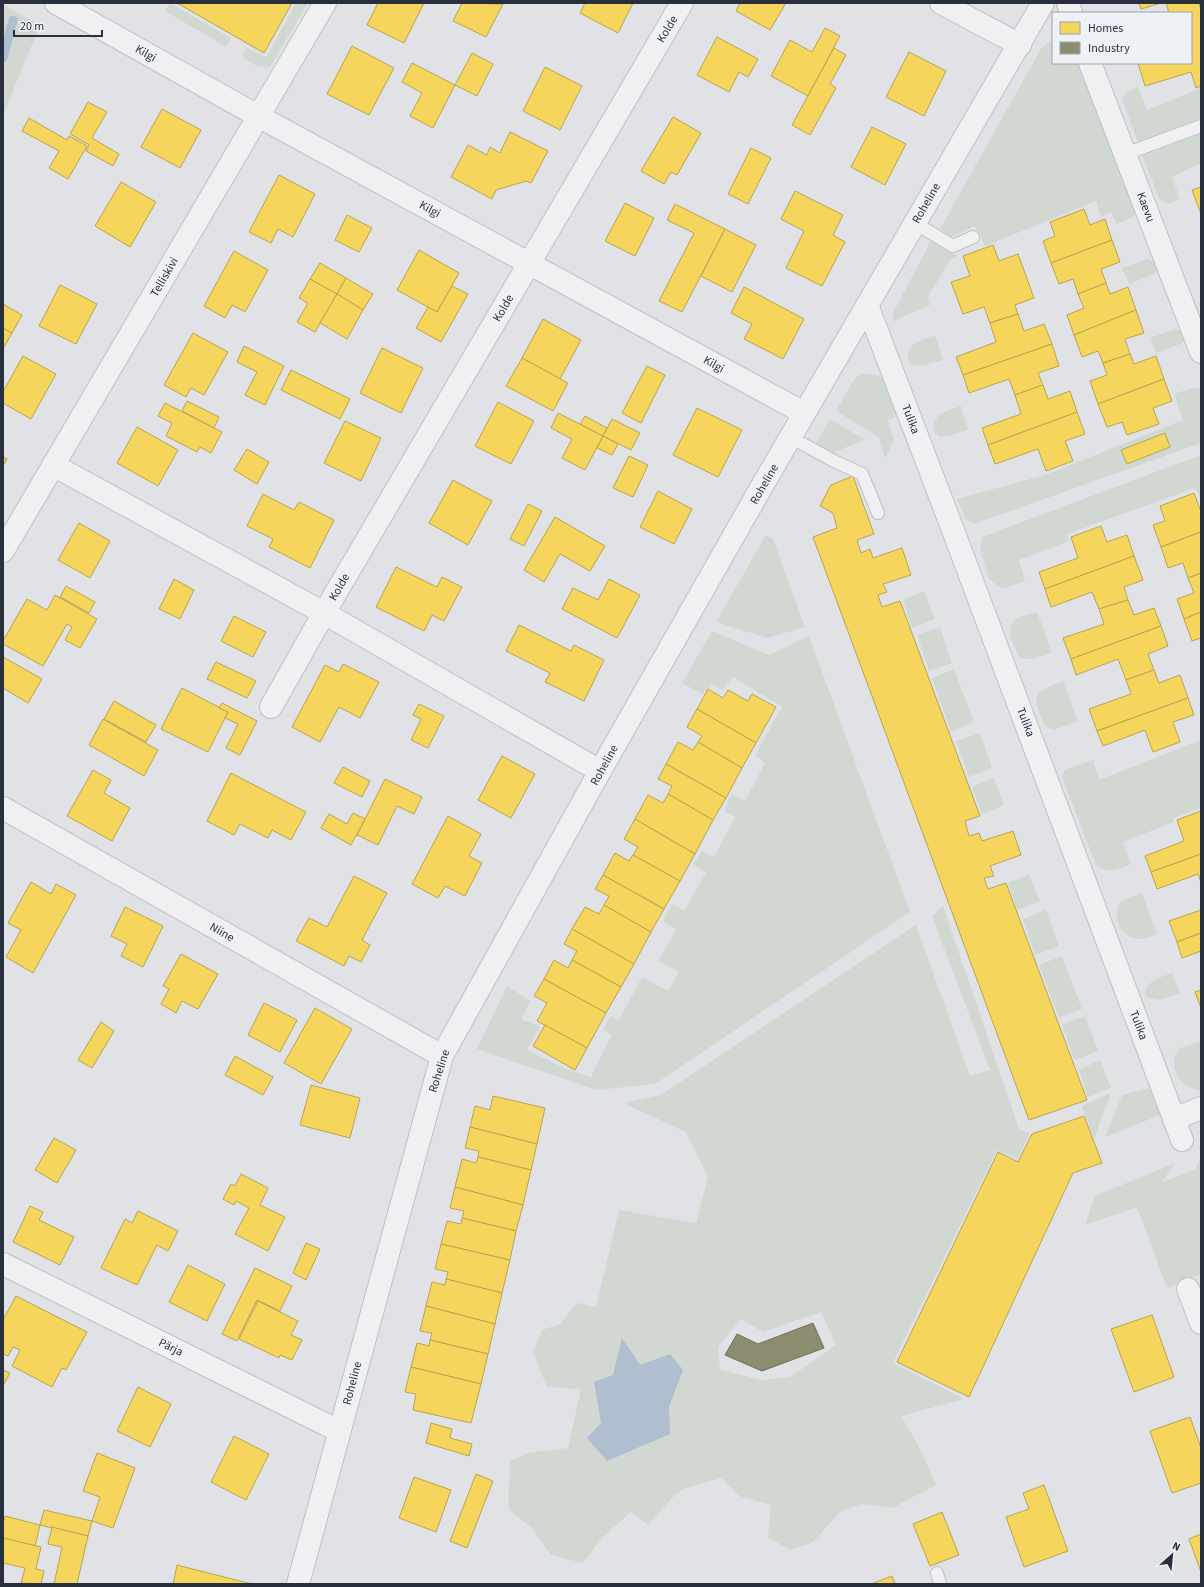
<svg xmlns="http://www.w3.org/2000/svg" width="1204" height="1587" font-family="'Source Sans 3',sans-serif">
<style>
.green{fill:#d1d8d1;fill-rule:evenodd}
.water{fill:#b0bfcf}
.homes{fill:#f6d55c;stroke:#b8a453}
.industry{fill:#8c8c6e;stroke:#6e705f}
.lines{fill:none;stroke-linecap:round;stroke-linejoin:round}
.stream{stroke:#b0bfcf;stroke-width:9}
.lane-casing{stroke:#bec0c3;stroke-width:14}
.street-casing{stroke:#bec0c3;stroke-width:24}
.lane{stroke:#f0f0f2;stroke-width:12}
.street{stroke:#f0f0f2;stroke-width:22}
.labels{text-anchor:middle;stroke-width:4;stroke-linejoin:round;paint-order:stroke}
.street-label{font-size:12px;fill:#28303d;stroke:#eef1f5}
</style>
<rect width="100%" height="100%" fill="#e0e2e5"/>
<g class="green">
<path d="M170,3L231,38L226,47L165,11Z"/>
<path d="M296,3H308L270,67H259L244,59L243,53L246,48L266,57Z"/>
<path d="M3,5L40,25L3,115Z"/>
<path d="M1053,39V63H1080L1136,213L1133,217L1117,224L1111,212L1101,217L1096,201L985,246L975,226L952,237L940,229L1042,47Z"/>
<path d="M1138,87L1147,110L1201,88V121L1139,145L1122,99L1126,93Z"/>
<path d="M1201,132V163L1172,177L1180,199L1170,204L1160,200L1142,155Z"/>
<path d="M931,241L958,256L950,260L927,298L930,305L893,321V313Z"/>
<path d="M1147,259L1154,261L1157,271L1152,275L1129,284L1122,268Z"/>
<path d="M1175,329L1182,331L1185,340L1180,344L1156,353L1150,338Z"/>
<path d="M935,335L943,360L924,365L913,366L908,360C908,341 919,342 935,335Z"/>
<path d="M860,374C890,372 890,392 899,415L888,420L894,440L885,458L878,437L836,411L853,381Z"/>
<path d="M1192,388H1198L1201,390V443L974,524L966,519L957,499L1045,475L1183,420L1174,394Z"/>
<path d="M961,406L968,430L949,436L939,437L933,431C934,412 945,412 961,406Z"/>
<path d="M830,419L865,440L834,452L816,443Z"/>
<path d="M1201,455V499L1195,488L1067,534L1069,541L1019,560L1025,581L1002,589L989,579L980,551L982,537Z"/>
<path d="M766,535L773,539L805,627L767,638L716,622Z"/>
<path d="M924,591L935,619L912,628L903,600Z"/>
<path d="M1037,612L1052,652C1040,657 1031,662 1019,657C1014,645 1004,630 1016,619C1021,615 1031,614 1037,612Z"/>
<path d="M940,627L952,663L929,671L917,635Z"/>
<path d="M712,631L769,655L809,636L910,912L655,1084L596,1090L477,1049L507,986L530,1001L521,1019L540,1027L527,1050L564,1068L591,1077L612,1035L603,1030L610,1016L619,1020L642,977L668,991L679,972L658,961L676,930L663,921L672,904L684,911L706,873L693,864L702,851L714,857L735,817L724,811L732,794L745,801L765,763L755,755L782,707L733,677L722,690L712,684L702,694L682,683Z"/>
<path d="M954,669L974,722L951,732L932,678Z"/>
<path d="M1063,681L1078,721L1053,730L1045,726C1031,695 1031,693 1063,681Z"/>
<path d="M980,733L992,768L969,777L956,741Z"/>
<path d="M1201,740V808L1173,818L1174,822L1123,842L1131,864C1117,870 1110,874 1096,865L1062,777L1064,770L1093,760L1099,780Z"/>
<path d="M994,778L1004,805L982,814L972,787Z"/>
<path d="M1029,874L1040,901L1017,910L1008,883Z"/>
<path d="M1142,893L1157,934C1151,936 1144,940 1139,939C1126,938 1115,927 1117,913C1117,910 1117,907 1119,904C1124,898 1135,896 1142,893Z"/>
<path d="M943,906L1019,1129L1030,1133L1018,1159L997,1150L893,1363L964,1399L901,1416L918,1445L936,1485L892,1508L861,1504L841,1511L813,1542L791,1550L768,1538L771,1505L739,1496L721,1478L685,1488L673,1497L648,1525L631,1512L603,1537L583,1563L551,1555L532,1528L508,1509L510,1461L528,1453L568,1448L581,1389L547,1387L533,1352L542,1330L560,1324L577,1303L596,1307L619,1210L696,1223L708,1177L686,1132L623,1103L661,1095L916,925L970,1076L990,1070L932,916ZM821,1312L836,1345L790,1377L763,1380L720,1370L718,1347L741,1319L763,1332Z"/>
<path d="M1046,910L1059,946L1035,955L1023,919Z"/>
<path d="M1062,956L1082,1009L1059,1018L1039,965Z"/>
<path d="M1172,973L1180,993L1160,1000L1148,998L1145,993C1149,979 1160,978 1172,973Z"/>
<path d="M1085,1016L1098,1051L1074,1060L1062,1024Z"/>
<path d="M1199,1042L1201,1045V1091H1200C1194,1089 1188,1087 1183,1083C1174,1075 1169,1055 1181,1048C1187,1045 1193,1044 1199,1042Z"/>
<path d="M1100,1060L1111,1088L1088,1097L1079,1070Z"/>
<path d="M1149,1088L1160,1115L1105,1137L1122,1095Z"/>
<path d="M1111,1093L1094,1139L1082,1106Z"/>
<path d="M1201,1156V1274L1167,1288L1137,1207L1085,1225L1095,1196L1175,1163L1162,1182L1195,1170Z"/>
</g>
<path class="water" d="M622,1338L640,1365L670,1354L683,1370L669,1407L670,1434L607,1461L587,1438L601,1423L594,1382L613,1375Z"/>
<g class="homes">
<path d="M177,3H292L264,53Z"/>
<path d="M378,3H424L404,43L367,25Z"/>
<path d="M462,3L503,4L486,37L453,21Z"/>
<path d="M585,3H633L618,33L580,13Z"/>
<path d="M740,3H786L770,30L736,11Z"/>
<path d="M1139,3H1161L1141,9Z"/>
<path d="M1166,3H1199L1201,10V86L1196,88L1191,72L1145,86L1138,63H1191V13H1169Z"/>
<path d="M825,28L840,36L808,96L771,76L790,40L812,52Z"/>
<path d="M717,37L758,59L748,77L739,72L729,92L697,75Z"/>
<path d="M352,46L394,68L369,115L327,94Z"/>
<path d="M834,48L846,55L830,84L836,88L810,135L792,125Z"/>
<path d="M909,52L946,71L924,116L886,97Z"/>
<path d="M472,53L493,64L477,96L455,85Z"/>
<path d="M412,63L455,85L433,128L410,116L422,93L402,82Z"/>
<path d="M545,67L582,86L560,130L523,111Z"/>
<path d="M88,102L107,112L92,138L119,154L113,166L86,151L89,145L70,134Z"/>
<path d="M162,109L201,130L180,168L141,147Z"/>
<path d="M673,117L701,133L677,175L671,172L664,184L641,171Z"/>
<path d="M29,118L67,140L69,136L87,146L68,179L49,168L59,151L22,131Z"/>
<path d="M872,127L906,144L885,185L851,167Z"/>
<path d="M510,132L548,151L531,183L526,181L496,190L492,199L451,177L468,145L487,155L490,147L500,153Z"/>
<path d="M751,148L771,158L748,204L728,194Z"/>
<path d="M279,175L315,194L293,237L278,229L271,243L249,232Z"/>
<path d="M121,182L156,202L130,247L95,226Z"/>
<path d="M1201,187V214L1192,190Z"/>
<path d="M795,191L843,215L833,235L845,242L822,286L786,268L804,231L781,219Z"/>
<path d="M625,203L654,218L635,256L605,241Z"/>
<path d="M675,204L725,229L682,312L659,301L694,233L667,220Z"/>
<path d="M1084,209L1090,225L1105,219L1112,240L1051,263L1043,241L1055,236L1050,222Z"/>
<path d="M347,215L372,228L359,252L335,240Z"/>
<path d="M725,229L756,245L732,292L701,276Z"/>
<path d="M1112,240L1120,262L1101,269L1106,283L1078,294L1073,279L1059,284L1051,263Z"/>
<path d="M993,245L999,261L1018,254L1034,298L1015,305L1018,314L990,323L984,307L963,314L951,282L970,276L963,256Z"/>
<path d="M419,250L459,273L437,312L397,290Z"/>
<path d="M234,251L268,270L245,312L232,305L225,318L204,306Z"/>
<path d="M320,263L346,278L337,294L310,279Z"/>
<path d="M346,278L373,294L363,310L337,294Z"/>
<path d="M310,279L337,294L315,332L297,322L308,303L299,298Z"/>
<path d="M1106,283L1110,294L1128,287L1136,310L1074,335L1067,315L1084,308L1078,294Z"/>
<path d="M60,285L97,304L76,344L39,326Z"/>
<path d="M452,286L468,294L441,342L416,328L428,307L437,312Z"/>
<path d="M744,287L804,319L783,359L744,339L752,324L731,313Z"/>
<path d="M337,294L363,310L347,339L320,323Z"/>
<path d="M3,304L22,315L12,333L3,328Z"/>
<path d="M1136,310L1144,333L1125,339L1130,354L1103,363L1098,351L1082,357L1074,335Z"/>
<path d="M1018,314L1024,331L1044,324L1052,344L963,375L956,357L996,342L990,323Z"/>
<path d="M543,319L581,340L560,379L522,358Z"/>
<path d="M3,328L12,333L3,349Z"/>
<path d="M193,333L228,352L204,395L191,388L186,397L164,385Z"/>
<path d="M1052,344L1059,366L1038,373L1043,385L1015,395L1009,379L969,393L963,375Z"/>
<path d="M244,346L284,366L265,405L245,395L257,372L237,362Z"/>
<path d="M382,348L423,368L401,413L360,393Z"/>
<path d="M1130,354L1134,364L1156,356L1164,379L1098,404L1090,381L1107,375L1103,363Z"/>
<path d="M23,356L56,374L31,419L3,403V392Z"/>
<path d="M522,358L568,383L553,411L506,386Z"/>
<path d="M647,366L665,375L641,423L622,413Z"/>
<path d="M291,370L350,399L340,419L281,390Z"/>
<path d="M1164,379L1172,401L1153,408L1159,424L1127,435L1122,422L1107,427L1098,404Z"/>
<path d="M1043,385L1048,399L1070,391L1077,412L988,445L982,428L1021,414L1015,395Z"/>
<path d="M187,401L219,417L214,428L182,411Z"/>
<path d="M498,402L534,421L511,464L475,446Z"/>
<path d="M165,403L222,432L211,453L200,447L197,452L166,436L172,423L158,416Z"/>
<path d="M697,408L742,430L718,477L673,455Z"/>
<path d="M1077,412L1085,434L1065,441L1073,461L1046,471L1038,449L995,464L988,445Z"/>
<path d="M558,413L603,436L585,470L562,458L572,439L551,428Z"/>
<path d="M585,416L607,428L603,436L580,424Z"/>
<path d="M612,419L640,433L631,450L603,436Z"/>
<path d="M345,421L381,438L361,481L324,463Z"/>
<path d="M137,427L178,450L158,486L117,463Z"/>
<path d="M1165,433L1170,447L1127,464L1121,450Z"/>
<path d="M603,436L618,444L612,455L597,448Z"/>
<path d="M247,449L269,462L257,484L234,470Z"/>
<path d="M629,456L648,465L633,497L613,488Z"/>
<path d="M3,457L7,459L3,466Z"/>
<path d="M853,476L874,534L857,540L861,553L870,549L873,558L902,548L911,575L883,584L887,592L878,595L882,607L900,601L980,816L965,821L969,836L979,833L982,841L1013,831L1021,855L990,866L994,876L984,878L988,889L1006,883L1087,1100L1029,1120L813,537L837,528L833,513L820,506L831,485Z"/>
<path d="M453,480L492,501L468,545L429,523Z"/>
<path d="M658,491L692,509L674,544L640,527Z"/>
<path d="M1194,493L1200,509H1201V532L1161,547L1153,525L1165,521L1160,506Z"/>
<path d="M263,494L294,510L299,502L334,520L310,568L269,547L273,539L247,526Z"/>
<path d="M528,504L542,511L524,546L510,539Z"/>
<path d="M555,517L605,546L590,571L560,554L544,582L524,570Z"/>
<path d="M79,523L110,541L90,578L58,560Z"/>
<path d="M1101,526L1107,542L1127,535L1134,556L1045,589L1039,572L1078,558L1071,537Z"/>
<path d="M1201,532V573L1188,578L1183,563L1168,568L1161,547Z"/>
<path d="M1134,556L1143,580L1124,587L1128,600L1099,609L1092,592L1051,607L1045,589Z"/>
<path d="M396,567L437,587L442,577L462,587L444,621L432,615L424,631L376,607Z"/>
<path d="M1201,573V612L1184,619L1177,599L1194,593L1188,578Z"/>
<path d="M174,579L194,590L180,619L159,609Z"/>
<path d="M609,579L640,595L617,638L562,609L573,588L598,600Z"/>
<path d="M66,586L95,602L89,613L60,597Z"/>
<path d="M55,595L97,619L80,648L65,640L72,627L67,624L43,666L3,644V641L27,599L47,610Z"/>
<path d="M1128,600L1134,615L1154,608L1161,626L1071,659L1063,638L1104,624L1099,609Z"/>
<path d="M1201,612V638L1192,641L1184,619Z"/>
<path d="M234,616L266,632L253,657L221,641Z"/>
<path d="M519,625L571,651L574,645L604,660L584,701L545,682L550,673L506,651Z"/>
<path d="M1161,626L1168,646L1148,654L1154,670L1126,680L1118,659L1076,675L1071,659Z"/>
<path d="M3,657L42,679L28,703L3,688Z"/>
<path d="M216,662L256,681L247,698L207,679Z"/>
<path d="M343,664L379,682L360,718L339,707L320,742L292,727L325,665L339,672Z"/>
<path d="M1154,670L1159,683L1180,675L1188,698L1097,731L1089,709L1131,694L1126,680Z"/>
<path d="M182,688L228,712L208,752L161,729Z"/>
<path d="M708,689L723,698L728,690L748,701L752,694L776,707L756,743L697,709Z"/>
<path d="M1188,698L1194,715L1173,722L1180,742L1153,752L1145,730L1103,746L1097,731Z"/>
<path d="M114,701L156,725L146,742L104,719Z"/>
<path d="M222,703L257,721L240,755L226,748L238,724L225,718L228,712L219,708Z"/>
<path d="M419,704L444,716L428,748L411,740L421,719L413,715Z"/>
<path d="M697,709L756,743L742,768L698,742L702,736L687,727Z"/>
<path d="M103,719L158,750L144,776L89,745Z"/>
<path d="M678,742L693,750L698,742L742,768L726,798L666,764Z"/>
<path d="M502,756L535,774L511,818L478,800Z"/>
<path d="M666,764L726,798L713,820L668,794L672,786L658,779Z"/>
<path d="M343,767L370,781L362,797L334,783Z"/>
<path d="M93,770L111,780L104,793L130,808L112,841L67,816Z"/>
<path d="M231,773L306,812L291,840L272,830L268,838L240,824L234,835L207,821Z"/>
<path d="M385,779L422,797L414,814L397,806L378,845L357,835Z"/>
<path d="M668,794L713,820L695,854L635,819L648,795L663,803Z"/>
<path d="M1201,811V854L1151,872L1145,856L1184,841L1177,820Z"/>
<path d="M353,813L365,819L351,845L321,828L329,814L347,824Z"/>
<path d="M448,816L481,834L469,856L482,863L465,896L445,886L438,898L412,884Z"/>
<path d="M635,819L695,854L680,881L633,855L638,847L624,839Z"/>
<path d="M615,853L629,861L633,855L680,881L664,909L603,875Z"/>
<path d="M1201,854V883L1198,874L1157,889L1151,872Z"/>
<path d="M603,875L664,909L651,932L604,905L609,896L595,889Z"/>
<path d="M354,876L387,893L362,940L370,945L361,962L349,956L344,966L296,941L309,918L327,927Z"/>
<path d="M31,882L51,894L56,884L76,895L33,973L6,957L21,930L8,923Z"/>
<path d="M604,905L651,932L634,964L572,929L585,907L599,914Z"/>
<path d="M125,907L163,926L143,967L121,956L127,944L111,936Z"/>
<path d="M1201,910V933L1177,942L1169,921Z"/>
<path d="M572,929L634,964L621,987L572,960L577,951L564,944Z"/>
<path d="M1201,933V951L1182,958L1177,942Z"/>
<path d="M181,954L218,974L198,1009L182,1001L176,1013L161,1004L169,989L163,986Z"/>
<path d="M554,960L568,968L572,960L621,987L606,1013L544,979Z"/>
<path d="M544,979L606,1013L587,1048L537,1021L547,1003L534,996Z"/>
<path d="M1201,990V1008L1195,992Z"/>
<path d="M264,1003L297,1020L280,1052L248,1035Z"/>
<path d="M315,1008L352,1029L321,1084L284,1063Z"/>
<path d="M101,1022L114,1031L92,1068L78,1060Z"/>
<path d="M545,1025L587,1048L575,1070L533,1046Z"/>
<path d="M235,1056L273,1077L263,1095L225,1075Z"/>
<path d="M311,1085L360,1098L350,1138L300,1125Z"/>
<path d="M493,1096L545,1108L537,1144L470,1127L475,1106L490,1110Z"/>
<path d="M1084,1116L1102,1163L1073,1173L969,1397L897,1362L998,1152L1018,1162L1032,1134Z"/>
<path d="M470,1127L537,1144L531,1170L478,1157L479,1151L465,1148Z"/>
<path d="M54,1138L76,1150L57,1183L35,1170Z"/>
<path d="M478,1157L531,1170L523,1205L455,1187L462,1159L476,1163Z"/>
<path d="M241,1174L268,1188L260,1205L285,1217L268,1251L235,1234L249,1208L236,1201L234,1205L223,1199L231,1184L235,1186Z"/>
<path d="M455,1187L523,1205L516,1231L462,1218L464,1211L450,1208Z"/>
<path d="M30,1206L43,1212L39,1220L74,1237L60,1265L13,1242Z"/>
<path d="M138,1211L178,1231L168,1251L157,1245L137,1285L101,1268L125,1219L132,1223Z"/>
<path d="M462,1218L516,1231L510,1260L441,1244L447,1221L461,1224Z"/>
<path d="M306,1243L320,1249L306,1280L293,1273Z"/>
<path d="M441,1244L510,1260L502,1293L446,1279L448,1272L435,1269Z"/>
<path d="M188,1265L225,1284L207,1321L169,1302Z"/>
<path d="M255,1268L292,1286L280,1311L257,1300L237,1341L222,1334Z"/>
<path d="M446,1279L502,1293L495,1324L426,1306L432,1282L445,1285Z"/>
<path d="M16,1296L87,1332L66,1370L62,1368L52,1387L12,1366L20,1350L13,1347L8,1356L3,1354V1320Z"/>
<path d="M258,1301L298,1321L291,1335L302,1340L292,1360L280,1355L279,1358L239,1339Z"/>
<path d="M426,1306L495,1324L488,1354L430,1340L432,1333L420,1331Z"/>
<path d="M1152,1315L1174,1377L1134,1392L1111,1329Z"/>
<path d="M430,1340L488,1354L481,1384L411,1367L417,1343L429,1346Z"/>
<path d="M411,1367L481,1384L471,1423L413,1410L416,1394L405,1392Z"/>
<path d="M3,1370L10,1373L4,1384H3Z"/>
<path d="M138,1387L171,1404L150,1447L117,1431Z"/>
<path d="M1190,1417L1201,1448V1483L1172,1493L1150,1431Z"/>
<path d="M431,1423L452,1429L450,1438L472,1444L469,1456L426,1443Z"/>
<path d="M234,1436L269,1454L246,1500L211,1482Z"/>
<path d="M97,1453L135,1468L113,1528L92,1521L100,1497L83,1491Z"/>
<path d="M476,1474L493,1481L467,1548L450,1541Z"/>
<path d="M414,1477L451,1490L436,1532L399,1518Z"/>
<path d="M1044,1485L1068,1551L1024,1567L1006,1517L1029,1509L1023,1493Z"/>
<path d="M44,1510L92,1521L88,1536L40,1525Z"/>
<path d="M942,1512L959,1555L930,1566L913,1524Z"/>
<path d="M5,1516L40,1525L35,1546L3,1538V1524Z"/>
<path d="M52,1527L88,1536L77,1584H54L62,1547L48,1544Z"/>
<path d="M1201,1534V1572L1189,1539Z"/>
<path d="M3,1538L41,1547L36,1569L44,1571L41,1584L21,1583L25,1568L3,1563Z"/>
<path d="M177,1565L252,1584H173Z"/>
<path d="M892,1576L895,1584H871Z"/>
</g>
<path class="industry" d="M813,1323L824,1348L762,1371L725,1355L737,1334L758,1344Z"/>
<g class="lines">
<path class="stream" d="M3,58L13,20"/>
<defs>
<g id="lane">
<path d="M1125,154L1201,126"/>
<path d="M915,223L953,246L973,237"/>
<path d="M790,437L834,461L862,474L878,513"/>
<path d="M937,1573L940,1584"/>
</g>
<g id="street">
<path d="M56,3L258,116L804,413"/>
<path d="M941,3L1020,45"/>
<path d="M1068,3L1071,13"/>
<path d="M1090,63L1201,352"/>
<path d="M867,305L956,538L1182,1140"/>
<path d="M53,465L324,613L600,771"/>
<path d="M3,551L325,3"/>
<path d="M271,707L324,613L682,3"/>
<path d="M3,808L442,1056"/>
<path d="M1174,1119L1201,1108"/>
<path d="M3,1264L339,1431"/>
<path d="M1188,1289L1201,1323"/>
<path d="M298,1584L442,1056L600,771L762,486L1043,3"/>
</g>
</defs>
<use href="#lane" class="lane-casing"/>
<use href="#street" class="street-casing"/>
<use href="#lane" class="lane"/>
<use href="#street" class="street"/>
</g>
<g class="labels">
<g class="street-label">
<text transform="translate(667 29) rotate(-59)" y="4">Kolde</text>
<text transform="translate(146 53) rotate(29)" y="4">Kilgi</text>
<text transform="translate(926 203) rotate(-60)" y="4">Roheline</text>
<text transform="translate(1146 207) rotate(69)" y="4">Kaevu</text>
<text transform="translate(430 209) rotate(28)" y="4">Kilgi</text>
<text transform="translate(164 277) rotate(-60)" y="4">Telliskivi</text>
<text transform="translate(503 308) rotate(-60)" y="4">Kolde</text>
<text transform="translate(714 364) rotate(29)" y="4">Kilgi</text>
<text transform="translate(911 419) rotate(69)" y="4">Tulika</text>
<text transform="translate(764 484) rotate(-60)" y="4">Roheline</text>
<text transform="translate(339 587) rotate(-60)" y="4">Kolde</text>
<text transform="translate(1026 722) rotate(69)" y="4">Tulika</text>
<text transform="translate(604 765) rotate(-61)" y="4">Roheline</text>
<text transform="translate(222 932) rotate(30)" y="4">Niine</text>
<text transform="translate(1139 1025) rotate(69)" y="4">Tulika</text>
<text transform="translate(439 1071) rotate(-72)" y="4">Roheline</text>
<text transform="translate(171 1347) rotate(26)" y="4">Pärja</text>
<text transform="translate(352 1383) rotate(-75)" y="4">Roheline</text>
</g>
</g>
<rect width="1204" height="1587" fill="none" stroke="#28303d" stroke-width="8"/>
<rect x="1052" y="12" width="140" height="52" fill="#eef1f5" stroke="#9fa4ab"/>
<rect x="1060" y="22" width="20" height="12" fill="#f6d55c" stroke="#9fa4ab"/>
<text x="1088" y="32" font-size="12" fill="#28303d">Homes</text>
<rect x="1060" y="42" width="20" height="12" fill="#8c8c6e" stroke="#9fa4ab"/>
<text x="1088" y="52" font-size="12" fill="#28303d">Industry</text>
<g transform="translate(1172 1555) rotate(27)" stroke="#eef1f5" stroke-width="3" paint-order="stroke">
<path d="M0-3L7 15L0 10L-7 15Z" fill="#28303d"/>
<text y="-6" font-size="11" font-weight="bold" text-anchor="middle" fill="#28303d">N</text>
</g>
<path d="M14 30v6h88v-6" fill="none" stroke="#28303d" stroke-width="2"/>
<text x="20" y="30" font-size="12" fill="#28303d" stroke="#eef1f5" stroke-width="3" paint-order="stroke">20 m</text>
</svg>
